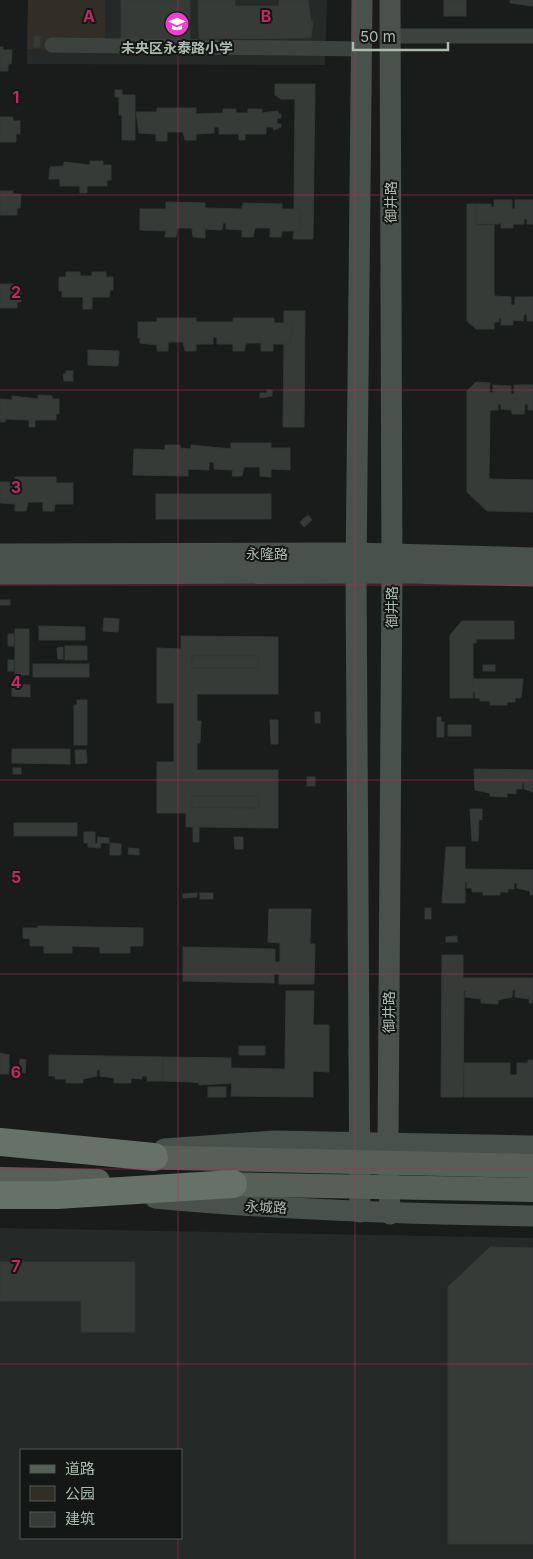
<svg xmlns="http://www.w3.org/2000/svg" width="533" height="1559" font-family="Inter,'Noto Sans SC',sans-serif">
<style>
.built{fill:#252927;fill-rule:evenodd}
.green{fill:#312d27}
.building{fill:#363b38;stroke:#333836;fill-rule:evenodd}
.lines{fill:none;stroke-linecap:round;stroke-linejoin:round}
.street{stroke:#3c433f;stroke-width:15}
.secondary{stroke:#48514b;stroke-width:21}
.primary{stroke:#566059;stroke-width:24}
.highway{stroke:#667169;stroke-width:28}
.grid{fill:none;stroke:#c02863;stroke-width:1;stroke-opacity:0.55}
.labels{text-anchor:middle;stroke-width:4;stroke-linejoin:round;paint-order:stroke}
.poi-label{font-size:14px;font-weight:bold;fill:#acbbaf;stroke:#141716}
.street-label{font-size:14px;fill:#acbbaf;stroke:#141716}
.grid-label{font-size:16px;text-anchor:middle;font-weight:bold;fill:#c02863;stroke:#141716;stroke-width:4;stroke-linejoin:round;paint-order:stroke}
</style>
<rect width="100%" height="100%" fill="#191c1b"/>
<g class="built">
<path d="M28,0H327L325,65L27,64Z"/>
<path d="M0,1228L533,1238V1559H0ZM21,1450H181V1538H21Z"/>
</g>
<path class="green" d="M28,0H105V49H27Z"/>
<g class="building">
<rect x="121" y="0" width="69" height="45"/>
<path d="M198,0H235V6H279V0H308L311,21H313L311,38L199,39Z"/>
<rect x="444" y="0" width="22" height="16"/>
<path d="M510,0H533V6L510,3Z"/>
<path d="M34,36H40V47L34,48Z"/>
<path d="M0,47H3V50H12L11,64H8V71H0Z"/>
<path d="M275,84H315L313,239H293L294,231H300V209H294L295,99H281L275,95Z"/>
<path d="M115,90H122V95H135V140H122V115H119V97H115Z"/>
<path d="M157,108H196V114L223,113V109H236V113H248V109H262V113L278,111V114H281V118H277V124H281V127L274,130L273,127H266V134H245V140H239V134H219V127H214V133L196,134V140H185L183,132H167V141H156V134L139,133L136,112H157Z"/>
<path d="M0,117H13V121H20V134H16V142H0Z"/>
<path d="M90,161H103V165H111V180H107V186H87V193H80V186H60V179H49L50,167L64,166V162L90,165Z"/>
<path d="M0,191H13V194H21L20,208H17V215H0Z"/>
<path d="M494,200H512V209H515V200H533V224H527V219H524V224H513V228H501V222L499,224H476V204H491V207H494Z"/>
<path d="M166,202L205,203V208L242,209L243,203L282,204V209H300V231H282L281,237H270V228H255L253,237H242V230L226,229V223H223L222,230L205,229V238L193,237L192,228H177L176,237H165L166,231L140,230V209H166Z"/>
<path d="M467,204H476V225H494V296L511,297V305H515V297H533V321H527V315L524,314L523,321L513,320V325H501V318H499V322H494V329H476L467,321Z"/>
<path d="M66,272H80V276H92V272H106V277H113V290H110L109,297H92V309H83V297H62V291H59V277H66Z"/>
<path d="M0,284H13V287L21,288V302H17V308H0Z"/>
<path d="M284,311H305L304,427H283L284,344H290V337H292V323H284Z"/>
<path d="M157,318H196V322H233V318H274V323H292V337H290V344H273V351H261V343H246L244,351H233V344H217V337H213V344H196V351H185L183,342H168V351H157V345L140,343V338H138V322H157Z"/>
<path d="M88,350L119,351L118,366L88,365Z"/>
<path d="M66,371H73V381H64L63,374H66Z"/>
<path d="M476,382L490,383L489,392L493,393V385L511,386V394H514V385H533V410H528V404H525L524,414H512V410L501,409V404H498V410H490L489,479L533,480V512L487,511L467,492V391Z"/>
<path d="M267,390H272V396L260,398V393H267Z"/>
<path d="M38,395L52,396V399H59V414H56V420H35V427H29V420L5,419V422H0V399L12,400V396L38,399Z"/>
<path d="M231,443H271V448H290V470L271,469V477L260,476V467H244L242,476H232L233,470L214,469V462H209V470L188,469V476L133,475L134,449L165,450V445H180V448L191,449V445L231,449Z"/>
<path d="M15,477H56V483H73V504H55L54,511H43V502H28L26,511H15V504L0,503V482H15Z"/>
<rect x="156" y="494" width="115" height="25"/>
<path d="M308,515L312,520L304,527L300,522Z"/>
<rect x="0" y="600" width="10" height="5"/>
<path d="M104,618L119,619L118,632L103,631Z"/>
<path d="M462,621H514V639H476V643H473V698H450V635Z"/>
<path d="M39,626L85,627V640H39Z"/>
<rect x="15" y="629" width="14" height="46"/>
<rect x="8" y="634" width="6" height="12"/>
<path d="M181,636L278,637V694H197V721H201L200,743H197V770H278V828L199,827V842H193V827H186V813H157V762H174V703H157V648L181,649ZM192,656H258V668H192ZM192,796H259V808L192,807Z"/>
<rect x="65" y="646" width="22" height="14"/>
<path d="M63,647V659H58L57,648Z"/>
<rect x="192" y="656" width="66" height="12"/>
<rect x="8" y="660" width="6" height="11"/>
<rect x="33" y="664" width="56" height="13"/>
<rect x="483" y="665" width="12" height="6"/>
<path d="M473,679H523L521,698H515V702H507V705H490V701H480V698H475V692H473Z"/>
<path d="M12,684L30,685V697L12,696Z"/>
<path d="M77,700H87V745H74V705H77Z"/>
<rect x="315" y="712" width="5" height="11"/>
<path d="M437,717H441V722H444V737H437Z"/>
<path d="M270,720H278V744H271Z"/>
<rect x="448" y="725" width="23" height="11"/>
<path d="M12,749H70V764L12,763Z"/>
<path d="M75,750H86L87,763L76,764Z"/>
<rect x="13" y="768" width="8" height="6"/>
<path d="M474,769L533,770V792L524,789V783H522V789H516V794L507,793V797L490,796V793L475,790Z"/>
<rect x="307" y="777" width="8" height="9"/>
<path d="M192,796H259V808L192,807Z"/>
<path d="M470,809H482V820L479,819L478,841H472Z"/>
<rect x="14" y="823" width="63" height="13"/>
<path d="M84,832H95V844H97L98,837L109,838V843H101L100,848L88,847V843H84Z"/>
<path d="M234,837H243V849H235Z"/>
<path d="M110,843L121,844V855H110Z"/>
<path d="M446,847H465V869L533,870V895H530V891L517,888V883H514V889H508V892H500V895H483V892H472V888H467V882H465V903H442Z"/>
<path d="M129,848L139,849V855L128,854Z"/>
<path d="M197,893V897L183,898V894Z"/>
<rect x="200" y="893" width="13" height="6"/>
<rect x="425" y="908" width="6" height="11"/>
<path d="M269,909H311L310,944H315L314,984H279V974H274V983L183,981V947L275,949V962H280V943L268,942Z"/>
<path d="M38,926L143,928V946H130V953H100V947L72,946V953H44V946H30V939L23,938V928H38Z"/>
<path d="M457,936V942H446V937Z"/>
<path d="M442,955H463V978H533V1003H529V999L515,997V990H513L512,997L498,1000V1004L481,1003V999L465,997L466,991H464L463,1097H441Z"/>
<path d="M286,991H314L313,1025H329V1072L313,1071V1097L231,1096L232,1083L199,1085V1083L192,1082L163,1081V1057L231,1058V1068L285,1069Z"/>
<rect x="239" y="1046" width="26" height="9"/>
<path d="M0,1053L9,1055V1074H0Z"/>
<path d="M49,1055L163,1057V1081H147V1076H142V1079L131,1078V1083H114V1078L100,1076V1070H97V1076L83,1079V1083H66V1079H55V1076H49Z"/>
<path d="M20,1059L26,1060L25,1073L19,1072Z"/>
<path d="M528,1060H533V1097H464V1063H510V1075H517V1063H528Z"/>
<rect x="208" y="1087" width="18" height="10"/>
<path d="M490,1247L533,1248V1544H448V1287Z"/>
<path d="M0,1262H135V1332H81V1301H0Z"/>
</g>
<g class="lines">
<g class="street">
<path d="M390,36H533"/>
<path d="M52,45L362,49"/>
</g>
<g class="secondary">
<path d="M0,554L356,553L533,558"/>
<path d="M0,574L408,573L533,576"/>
<path d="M164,1149L275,1141L533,1146"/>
<path d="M155,1198C281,1210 407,1214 533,1216"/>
<path d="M360,1212L356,573L362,0"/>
<path d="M390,1214L388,1143L392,573L390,0"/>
</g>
<g class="primary">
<path d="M135,1157L533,1166"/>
<path d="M0,1179L98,1181"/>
<path d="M214,1184L533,1190"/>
</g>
<g class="highway">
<path d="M0,1142L154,1157"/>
<path d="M0,1195H57L233,1184"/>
</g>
</g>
<path class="grid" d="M178,0V1450M355,0V1559M0,195H533M0,390H533M0,585H533M0,780H533M0,974H533M0,1169H533M0,1364H533M178,1538V1559"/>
<defs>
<symbol id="school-disc" viewBox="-11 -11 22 22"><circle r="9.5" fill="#ef3ed0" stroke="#141716"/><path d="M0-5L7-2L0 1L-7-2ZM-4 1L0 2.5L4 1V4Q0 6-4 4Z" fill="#fff"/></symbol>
</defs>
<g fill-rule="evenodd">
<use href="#school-disc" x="163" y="10" width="28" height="28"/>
</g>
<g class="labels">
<g class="poi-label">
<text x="177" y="53">未央区永泰路小学</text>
</g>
<g class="street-label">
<text transform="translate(391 202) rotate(-90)" y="5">御井路</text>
<text x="267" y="559">永隆路</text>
<text transform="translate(392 607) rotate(-90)" y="5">御井路</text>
<text transform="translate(389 1012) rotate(-90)" y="5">御井路</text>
<text transform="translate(266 1207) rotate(3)" y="5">永城路</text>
</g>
</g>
<g class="grid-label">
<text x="89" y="22">A</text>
<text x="266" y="22">B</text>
<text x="16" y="103">1</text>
<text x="16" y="298">2</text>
<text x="16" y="493">3</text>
<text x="16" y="688">4</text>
<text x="16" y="883">5</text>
<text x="16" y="1078">6</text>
<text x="16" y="1272">7</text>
</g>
<rect x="20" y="1449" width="162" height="90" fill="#141716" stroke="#515953"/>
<rect x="30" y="1465" width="25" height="8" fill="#566059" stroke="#515953"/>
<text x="65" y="1474" font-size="15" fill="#acbbaf">道路</text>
<rect x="30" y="1486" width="25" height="15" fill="#312d27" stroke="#515953"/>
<text x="65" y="1499" font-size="15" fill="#acbbaf">公园</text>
<rect x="30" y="1512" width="25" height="15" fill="#363b38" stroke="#515953"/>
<text x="65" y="1524" font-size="15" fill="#acbbaf">建筑</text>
<path d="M353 42v8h95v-8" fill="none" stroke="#acbbaf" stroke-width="2.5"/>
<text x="360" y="42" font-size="15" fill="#acbbaf" stroke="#141716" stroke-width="4" paint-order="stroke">50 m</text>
</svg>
